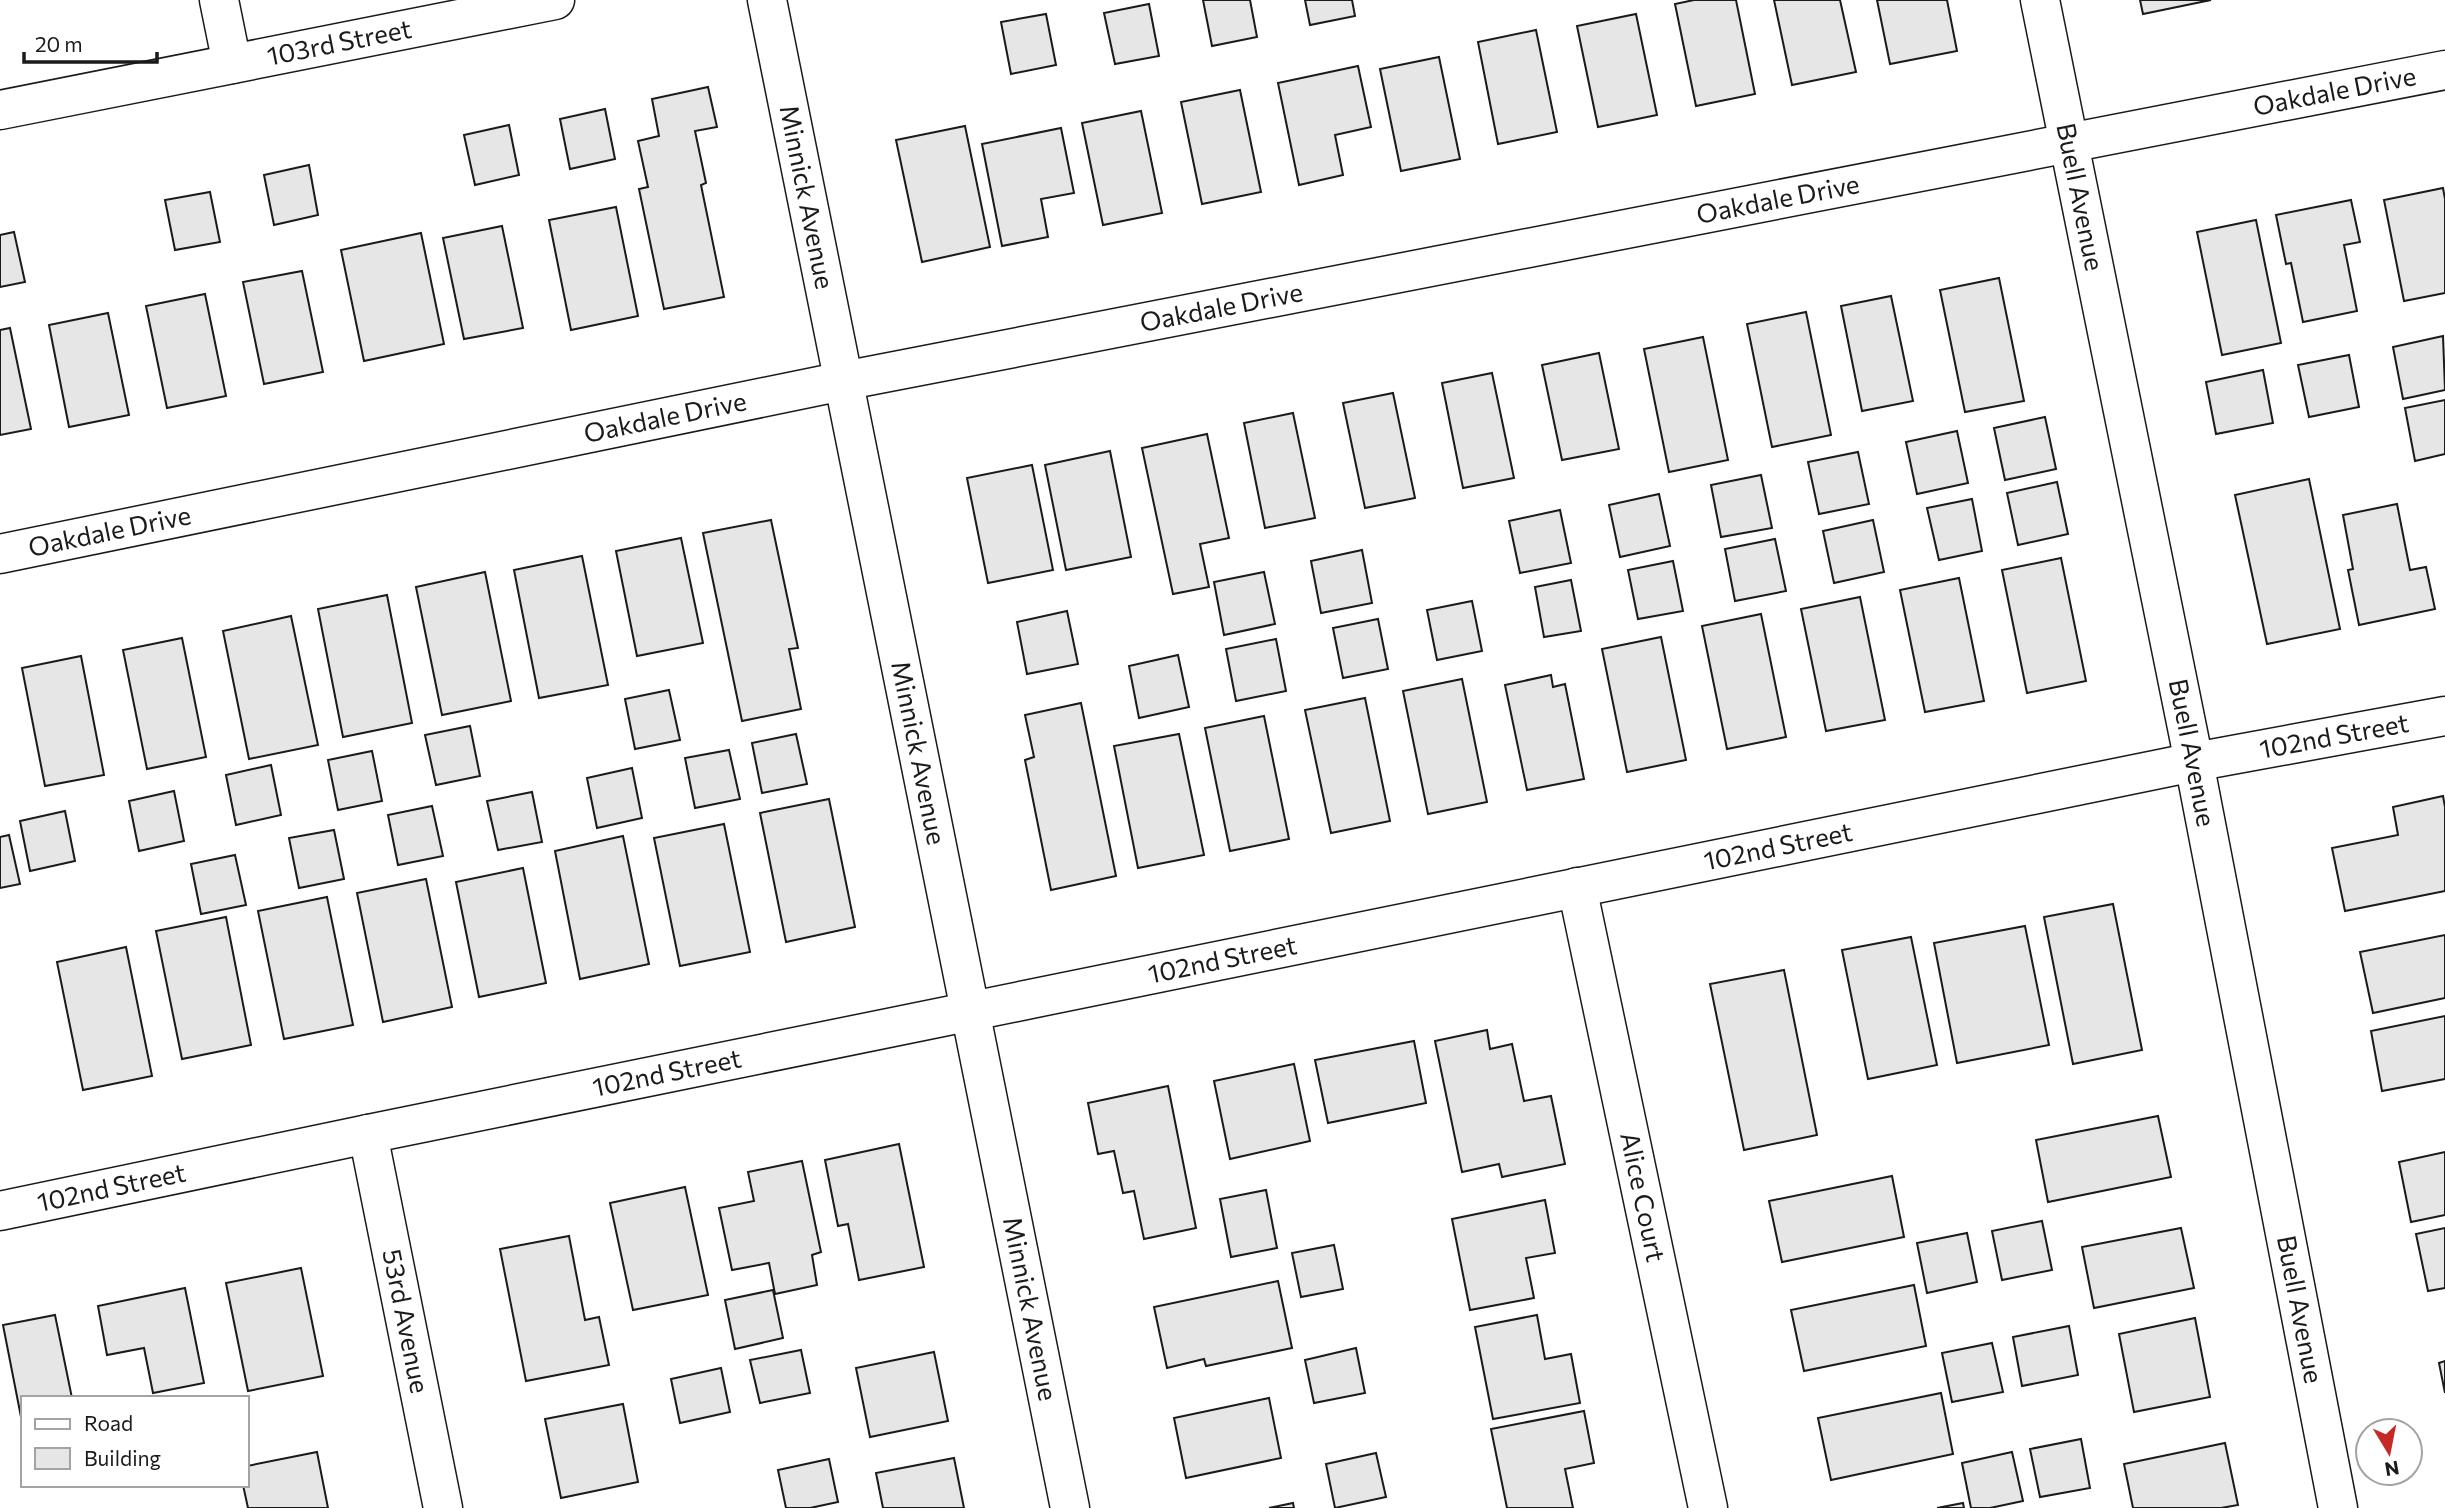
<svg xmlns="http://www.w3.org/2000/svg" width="2445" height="1508" font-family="Commissioner,sans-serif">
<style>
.building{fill:#e6e6e6;stroke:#1a1a1a;stroke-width:2}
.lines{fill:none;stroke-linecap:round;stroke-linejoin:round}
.minor-casing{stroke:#1a1a1a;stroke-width:41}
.secondary-casing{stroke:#1a1a1a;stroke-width:41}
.minor{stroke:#fff;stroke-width:38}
.secondary{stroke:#fff;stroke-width:38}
.labels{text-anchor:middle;stroke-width:5;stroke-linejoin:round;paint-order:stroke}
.street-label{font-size:26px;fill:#1a1a1a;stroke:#fff}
</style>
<rect width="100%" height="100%" fill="#fff"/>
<g class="building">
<path d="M1203,0H1250L1257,37L1212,46Z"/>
<path d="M1305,0H1352L1355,16L1310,25Z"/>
<path d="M1694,0H1736L1755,94L1696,106L1675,4Z"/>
<path d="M1774,0H1840L1856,72L1792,85Z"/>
<path d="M1877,0H1947L1957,51L1890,64Z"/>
<path d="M2140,0H2211L2143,14Z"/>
<path d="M1149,4L1159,56L1115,64L1104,13Z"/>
<path d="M1046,14L1056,65L1011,74L1001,22Z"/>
<path d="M1636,14L1657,115L1598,127L1577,26Z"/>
<path d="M1536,30L1557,132L1498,144L1478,42Z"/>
<path d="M1439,57L1460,159L1401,171L1380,69Z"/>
<path d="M1358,66L1371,127L1335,135L1343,175L1299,185L1278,83Z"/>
<path d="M708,87L717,127L695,131L706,183L701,185L724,297L664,309L639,189L648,187L638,141L659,136L652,99Z"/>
<path d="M1240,90L1261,192L1202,204L1181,102Z"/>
<path d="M605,109L615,159L570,169L560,119Z"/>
<path d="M1141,111L1162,213L1103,225L1082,123Z"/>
<path d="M509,125L519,175L475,185L464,135Z"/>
<path d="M965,126L990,247L922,262L896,140Z"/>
<path d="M1061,128L1074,193L1041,199L1048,237L1002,246L982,144Z"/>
<path d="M309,165L318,215L274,225L264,175Z"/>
<path d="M2443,188L2445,199V293L2404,301L2384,200Z"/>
<path d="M210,192L220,242L175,250L165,200Z"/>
<path d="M2351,200L2360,242L2344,245L2357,311L2303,322L2291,263L2286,264L2276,215Z"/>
<path d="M616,207L638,316L571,330L549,220Z"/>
<path d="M2256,220L2281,343L2222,355L2197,232Z"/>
<path d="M502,226L523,328L464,339L443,238Z"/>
<path d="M14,232L25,282L0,287V235Z"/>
<path d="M421,233L444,344L364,361L341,250Z"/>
<path d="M302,271L323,372L264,384L243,282Z"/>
<path d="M1999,278L2024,401L1965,412L1940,290Z"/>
<path d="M205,294L226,396L167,408L146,306Z"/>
<path d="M1891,296L1913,401L1862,411L1841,306Z"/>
<path d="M1806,312L1831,435L1772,447L1747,324Z"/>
<path d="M108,313L129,415L69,427L49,325Z"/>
<path d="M10,328L31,429L0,435V330Z"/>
<path d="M2443,336L2445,390L2403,399L2393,347Z"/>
<path d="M1703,337L1728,460L1669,472L1644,349Z"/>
<path d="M1599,353L1619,449L1562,460L1542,365Z"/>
<path d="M2349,355L2359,407L2309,417L2298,365Z"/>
<path d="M2263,370L2273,423L2216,434L2206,382Z"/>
<path d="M1492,373L1514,478L1463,488L1442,383Z"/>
<path d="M1393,393L1415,498L1365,508L1343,403Z"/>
<path d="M2445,400V454L2415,461L2405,408Z"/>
<path d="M1293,413L1315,518L1265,528L1244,423Z"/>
<path d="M2045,417L2056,469L2005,480L1994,428Z"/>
<path d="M1957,431L1968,483L1917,494L1906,442Z"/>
<path d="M1207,434L1229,538L1200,544L1209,587L1173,594L1142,448Z"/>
<path d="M1110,451L1131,557L1066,570L1045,465Z"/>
<path d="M1858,452L1869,504L1819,514L1808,462Z"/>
<path d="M1032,465L1053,570L988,583L967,478Z"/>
<path d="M1761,475L1772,528L1721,537L1711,485Z"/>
<path d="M2309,479L2340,629L2267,644L2235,495Z"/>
<path d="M2057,482L2068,534L2018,545L2007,493Z"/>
<path d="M1659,494L1670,546L1620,557L1609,505Z"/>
<path d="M1972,499L1982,551L1939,560L1927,508Z"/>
<path d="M2397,504L2410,570L2426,567L2435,609L2359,625L2348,570L2353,569L2343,515Z"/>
<path d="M1560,510L1571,563L1520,573L1509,521Z"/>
<path d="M771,520L798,648L789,649L801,709L742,721L703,533Z"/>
<path d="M1873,520L1884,572L1834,583L1823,531Z"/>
<path d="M681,538L703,643L637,656L616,551Z"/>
<path d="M1775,539L1786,591L1735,601L1725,549Z"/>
<path d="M1362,550L1372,603L1321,613L1311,561Z"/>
<path d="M582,556L608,685L539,698L514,570Z"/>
<path d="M2061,558L2086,681L2027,693L2002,570Z"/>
<path d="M1673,561L1683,611L1638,619L1628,570Z"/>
<path d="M485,572L511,701L442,715L416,587Z"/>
<path d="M1264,572L1275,624L1224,635L1214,582Z"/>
<path d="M1959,578L1984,701L1925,712L1900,590Z"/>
<path d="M1571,580L1581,631L1544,637L1535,587Z"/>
<path d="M387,595L412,723L343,737L318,609Z"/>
<path d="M1860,597L1885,720L1826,731L1801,609Z"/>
<path d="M1472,601L1482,651L1437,660L1427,610Z"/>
<path d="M1067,611L1078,664L1027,674L1017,622Z"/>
<path d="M1761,614L1786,737L1727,749L1702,626Z"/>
<path d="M291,616L318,745L249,759L223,631Z"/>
<path d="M1378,619L1388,669L1343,678L1333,628Z"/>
<path d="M1661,637L1686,760L1627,772L1602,649Z"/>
<path d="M182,638L206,757L147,769L123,650Z"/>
<path d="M1276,639L1286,691L1236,701L1226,649Z"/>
<path d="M1178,655L1189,707L1139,718L1129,666Z"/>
<path d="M81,656L104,775L45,786L22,668Z"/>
<path d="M1551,675L1553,687L1565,684L1584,779L1527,790L1505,685Z"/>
<path d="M1462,679L1487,802L1428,814L1403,691Z"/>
<path d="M669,690L680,740L635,749L625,699Z"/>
<path d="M1365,698L1390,821L1331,833L1305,710Z"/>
<path d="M1081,703L1116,876L1051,890L1025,760L1034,757L1025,715Z"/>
<path d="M1264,716L1289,839L1230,851L1205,728Z"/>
<path d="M470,726L480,776L436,785L425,735Z"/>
<path d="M796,734L807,784L762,793L752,743Z"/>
<path d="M1179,734L1204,855L1138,868L1114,746Z"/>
<path d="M729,750L740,799L695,808L685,758Z"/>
<path d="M372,751L382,801L338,810L328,760Z"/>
<path d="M271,765L281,815L236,825L226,775Z"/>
<path d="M632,768L642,818L597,828L587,778Z"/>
<path d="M174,791L184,841L139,851L129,801Z"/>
<path d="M532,792L542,842L498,850L487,801Z"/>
<path d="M2443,796L2445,807V891L2345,911L2332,848L2398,835L2393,807Z"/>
<path d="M829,799L855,927L786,942L760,813Z"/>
<path d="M432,806L443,856L398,865L388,815Z"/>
<path d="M65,811L75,861L30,871L20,821Z"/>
<path d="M724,824L750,952L680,966L654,838Z"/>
<path d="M334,830L344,879L299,888L289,838Z"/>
<path d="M9,835L20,884L0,888V837Z"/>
<path d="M623,836L649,964L580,979L555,851Z"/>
<path d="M235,855L246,905L201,914L191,864Z"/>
<path d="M523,868L546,983L479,997L456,882Z"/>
<path d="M426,879L452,1007L383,1022L357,893Z"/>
<path d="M327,897L353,1025L284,1039L258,911Z"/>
<path d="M2113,904L2142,1050L2073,1064L2044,917Z"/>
<path d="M226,917L251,1045L182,1059L156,931Z"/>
<path d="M2025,926L2049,1045L1957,1063L1934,943Z"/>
<path d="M2445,935V998L2373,1013L2360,952Z"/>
<path d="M1911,937L1937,1065L1868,1079L1842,950Z"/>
<path d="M126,947L152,1076L83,1090L57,962Z"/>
<path d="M1784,970L1817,1135L1744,1150L1710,984Z"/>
<path d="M2445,1016V1079L2382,1091L2371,1031Z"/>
<path d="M1487,1030L1490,1049L1512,1044L1524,1101L1551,1096L1565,1164L1502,1177L1499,1164L1462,1172L1435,1041Z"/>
<path d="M1414,1041L1426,1103L1328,1123L1315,1060Z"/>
<path d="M1294,1064L1310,1141L1230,1159L1214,1081Z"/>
<path d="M1168,1086L1196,1228L1144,1239L1134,1191L1123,1193L1114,1151L1098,1154L1088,1103Z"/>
<path d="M2158,1116L2171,1177L2048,1202L2036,1140Z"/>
<path d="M899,1144L924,1267L859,1280L848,1224L838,1226L825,1160Z"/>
<path d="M2445,1152V1215L2411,1222L2399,1162Z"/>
<path d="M802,1161L821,1252L812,1255L817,1285L775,1294L769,1263L732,1270L719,1208L754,1201L748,1172Z"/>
<path d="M1892,1176L1904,1237L1782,1262L1769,1201Z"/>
<path d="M685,1187L708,1295L633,1310L610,1203Z"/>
<path d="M1266,1190L1277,1248L1231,1257L1220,1199Z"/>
<path d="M1545,1200L1555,1253L1526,1258L1534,1298L1470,1310L1452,1219Z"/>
<path d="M2042,1221L2052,1270L2002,1280L1992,1231Z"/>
<path d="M2181,1228L2194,1288L2094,1308L2082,1247Z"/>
<path d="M2445,1228V1288L2428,1291L2416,1234Z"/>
<path d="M1967,1233L1977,1282L1927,1293L1917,1243Z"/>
<path d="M569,1236L585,1320L599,1317L609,1365L526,1381L500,1249Z"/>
<path d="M1334,1245L1343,1289L1301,1297L1292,1253Z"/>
<path d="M301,1268L323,1376L248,1391L226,1283Z"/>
<path d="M1278,1281L1292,1348L1206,1366L1204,1359L1167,1368L1154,1307Z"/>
<path d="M1914,1285L1926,1346L1804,1371L1791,1310Z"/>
<path d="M185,1288L204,1383L153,1393L144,1348L107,1355L98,1306Z"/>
<path d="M773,1290L783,1338L735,1349L725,1300Z"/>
<path d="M55,1315L72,1398H23L21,1417L3,1325Z"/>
<path d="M1537,1315L1545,1359L1571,1354L1580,1403L1493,1419L1475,1327Z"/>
<path d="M2195,1318L2210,1397L2134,1412L2119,1334Z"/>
<path d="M2069,1326L2078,1375L2022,1386L2013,1337Z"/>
<path d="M1992,1343L2003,1392L1952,1402L1942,1353Z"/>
<path d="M1356,1348L1365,1393L1314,1403L1305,1360Z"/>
<path d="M801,1350L810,1393L760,1403L750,1360Z"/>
<path d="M934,1352L948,1421L870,1437L856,1368Z"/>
<path d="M2445,1361V1393L2439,1363Z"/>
<path d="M721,1368L730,1412L680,1423L671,1379Z"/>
<path d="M1941,1393L1953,1454L1831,1480L1818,1418Z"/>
<path d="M1269,1398L1281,1458L1186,1478L1174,1418Z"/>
<path d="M623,1404L638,1482L561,1498L545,1419Z"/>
<path d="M1584,1411L1594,1463L1565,1469L1573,1508H1507L1491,1429Z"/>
<path d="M2081,1439L2090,1488L2040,1497L2030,1449Z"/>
<path d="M2225,1443L2238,1505L2221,1508H2133L2124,1464Z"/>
<path d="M317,1452L328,1508H248L243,1485H247V1466Z"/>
<path d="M2012,1452L2023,1501L1990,1508H1971L1962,1463Z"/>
<path d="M1376,1453L1386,1497L1335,1508L1326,1464Z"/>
<path d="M954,1458L964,1508H883L876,1473Z"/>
<path d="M829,1459L838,1502L810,1508H786L778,1470Z"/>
<path d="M1293,1503L1294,1508H1269Z"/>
<path d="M1963,1503L1964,1508H1937Z"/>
</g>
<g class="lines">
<defs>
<g id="minor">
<path d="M219,0L232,64"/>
<path id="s1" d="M767,0L1070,1508"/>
<path id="s2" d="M2040,0L2194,762L2338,1508"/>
<path id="s3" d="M0,554L843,381L2445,70"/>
<path id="s4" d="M1577,887L1708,1508"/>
<path id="s5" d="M368,1134L443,1508"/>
<path id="s6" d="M0,1211L368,1134L2194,762L2445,716"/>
</g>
<g id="secondary">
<path id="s7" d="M0,110L555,0"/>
</g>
</defs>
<use href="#minor" class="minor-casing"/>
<use href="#secondary" class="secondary-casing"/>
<use href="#minor" class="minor"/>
<use href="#secondary" class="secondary"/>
</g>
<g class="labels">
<g class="street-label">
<text dy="9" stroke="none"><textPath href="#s7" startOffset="346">103rd Street</textPath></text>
<text dy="9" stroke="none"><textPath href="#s3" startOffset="2380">Oakdale Drive</textPath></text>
<text dy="9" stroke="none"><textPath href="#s1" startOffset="201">Minnick Avenue</textPath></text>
<text dy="9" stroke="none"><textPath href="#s2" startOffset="201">Buell Avenue</textPath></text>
<text dy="9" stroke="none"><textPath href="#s3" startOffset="1813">Oakdale Drive</textPath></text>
<text dy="9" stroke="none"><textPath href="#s3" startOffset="1246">Oakdale Drive</textPath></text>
<text dy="9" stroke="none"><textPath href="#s3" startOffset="679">Oakdale Drive</textPath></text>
<text dy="9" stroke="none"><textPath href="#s3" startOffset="112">Oakdale Drive</textPath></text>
<text dy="9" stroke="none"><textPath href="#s6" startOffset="2382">102nd Street</textPath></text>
<text dy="9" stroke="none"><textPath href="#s2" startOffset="768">Buell Avenue</textPath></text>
<text dy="9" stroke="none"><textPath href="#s1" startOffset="768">Minnick Avenue</textPath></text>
<text dy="9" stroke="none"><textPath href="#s6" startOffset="1815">102nd Street</textPath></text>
<text dy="9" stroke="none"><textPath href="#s6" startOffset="1248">102nd Street</textPath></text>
<text dy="9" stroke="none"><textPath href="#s6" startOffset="681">102nd Street</textPath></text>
<text dy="9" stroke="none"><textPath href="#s6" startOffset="114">102nd Street</textPath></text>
<text dy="9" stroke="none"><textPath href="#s4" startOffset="317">Alice Court</textPath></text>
<text dy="9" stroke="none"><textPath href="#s1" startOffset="1335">Minnick Avenue</textPath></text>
<text dy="9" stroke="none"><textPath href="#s2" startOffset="1335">Buell Avenue</textPath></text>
<text dy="9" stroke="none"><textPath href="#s5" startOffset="191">53rd Avenue</textPath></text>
</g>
</g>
<rect x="21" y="1396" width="228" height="91" fill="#ffffff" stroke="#a3a3a3" stroke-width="2"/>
<rect x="35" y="1419" width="35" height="10" fill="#ffffff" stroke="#a3a3a3" stroke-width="2"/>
<text x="84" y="1431" font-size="21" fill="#1a1a1a">Road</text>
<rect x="35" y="1448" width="35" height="21" fill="#e6e6e6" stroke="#a3a3a3" stroke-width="2"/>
<text x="84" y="1466" font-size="21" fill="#1a1a1a">Building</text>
<g transform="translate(2389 1452) rotate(170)"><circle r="33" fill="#ffffff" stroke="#a3a3a3" stroke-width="2"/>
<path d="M0-5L12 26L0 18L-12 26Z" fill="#c62828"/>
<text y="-10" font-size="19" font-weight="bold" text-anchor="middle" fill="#1a1a1a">N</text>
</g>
<path d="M24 52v10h133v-10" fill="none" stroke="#1a1a1a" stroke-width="3.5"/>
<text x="35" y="52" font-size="21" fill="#1a1a1a" stroke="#ffffff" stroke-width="5" paint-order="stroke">20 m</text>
</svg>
